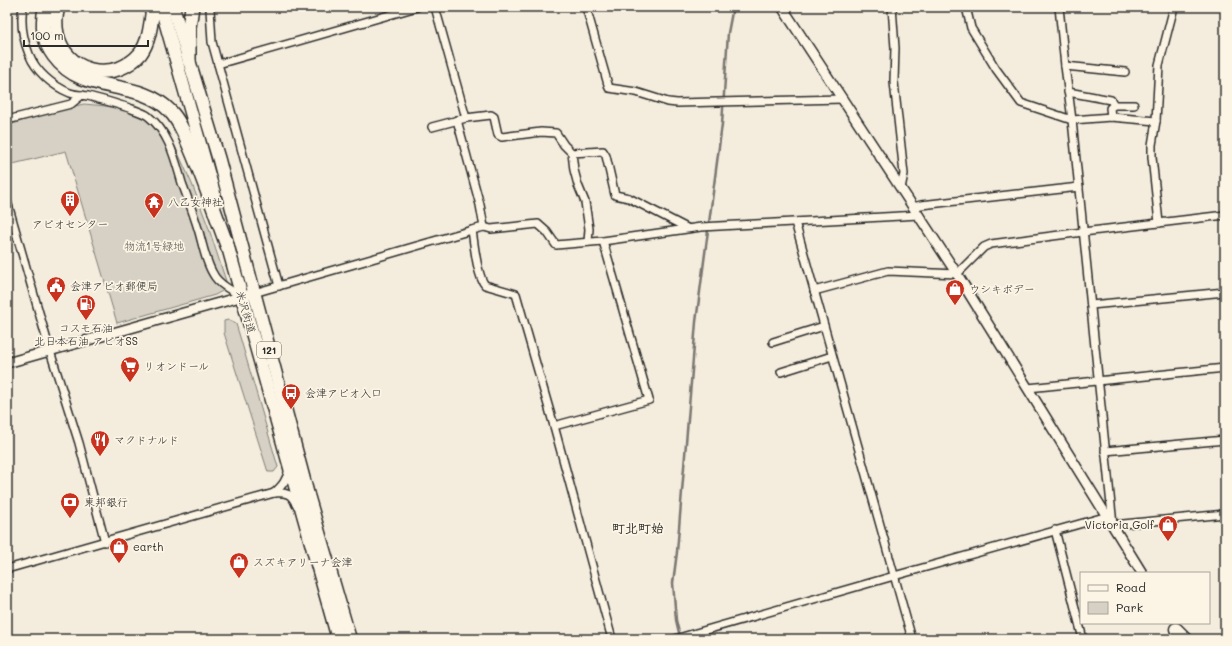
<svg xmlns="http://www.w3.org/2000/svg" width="1232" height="646" font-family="Mali,'Klee One',sans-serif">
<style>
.green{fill:#d6d1c4;stroke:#807e78}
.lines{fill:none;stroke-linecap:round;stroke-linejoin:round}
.stream{stroke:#7a7771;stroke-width:2.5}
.minor-casing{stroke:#2b2b2b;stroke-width:10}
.tertiary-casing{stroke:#2b2b2b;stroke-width:12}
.trunk-casing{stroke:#2b2b2b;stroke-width:15}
.motorway-casing{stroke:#2b2b2b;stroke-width:16}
.minor{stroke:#fcf5e5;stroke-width:7}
.tertiary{stroke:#fcf5e5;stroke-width:9}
.trunk{stroke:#fcf5e5;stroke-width:12}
.motorway{stroke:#fcf5e5;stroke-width:13}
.labels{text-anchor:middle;stroke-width:3.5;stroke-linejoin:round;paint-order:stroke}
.shield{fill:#fcf5e5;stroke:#6a6863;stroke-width:1}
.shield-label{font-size:10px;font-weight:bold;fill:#2b2b2b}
.poi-label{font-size:11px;fill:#2b2b2b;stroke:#fcf5e5;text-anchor:start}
.park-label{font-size:11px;fill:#565451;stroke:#fcf5e5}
.street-label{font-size:11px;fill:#2b2b2b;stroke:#fcf5e5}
.quarter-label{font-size:13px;font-weight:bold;fill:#2b2b2b;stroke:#fcf5e5}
</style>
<rect width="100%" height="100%" fill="#f4edde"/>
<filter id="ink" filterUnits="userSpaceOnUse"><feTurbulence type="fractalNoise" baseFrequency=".025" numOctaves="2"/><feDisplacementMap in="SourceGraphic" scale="8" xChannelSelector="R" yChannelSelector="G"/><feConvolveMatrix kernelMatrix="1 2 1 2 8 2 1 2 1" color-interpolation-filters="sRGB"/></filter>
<g filter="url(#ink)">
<g class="green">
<path d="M84,104L138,109L155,119L175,146L192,184L208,226L227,284L224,290L215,295L117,323L66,151L9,165L7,159V125L16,123L44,113Z"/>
<path d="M228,320L236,324L240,337L278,467L274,472H268L224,333V321Z"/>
</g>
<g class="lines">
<path class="stream" d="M680,637L676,620L673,583L677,552L696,322L722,124L728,33L733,7"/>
<defs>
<g id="minor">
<path d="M23,7C20,24 23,39 29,54C36,72 53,86 70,93C76,95 82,95 88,96C103,100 118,104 132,109C137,111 144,113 148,116C169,132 175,159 182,183C188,199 194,215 199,232C203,246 206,264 215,277C221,286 233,291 242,297"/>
<path d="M211,7L210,9L212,42L279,286"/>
<path d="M435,7L466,118"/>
<path d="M586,7L609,88L636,92L668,102L677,103L843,99"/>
<path d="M892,7L895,48L894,82L904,174L901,188"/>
<path d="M966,7L971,28L996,69L1021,103L1072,120L1111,117L1156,121"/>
<path d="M1059,7L1065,66L1072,120L1113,525L1225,514"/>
<path d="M218,64L417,7"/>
<path d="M1065,66L1125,72"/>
<path d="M1068,92L1111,100L1114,105"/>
<path d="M1111,117L1110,108L1114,105H1134"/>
<path d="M7,120L71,104L82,95"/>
<path d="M457,120L480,205L484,227"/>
<path d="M432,127L466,118L491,115L494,117L498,135L502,137L541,132L556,133L564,145L572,153L603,151L606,156L615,195L629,198L687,228"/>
<path d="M572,153L574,170L578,185L585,202L589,229L588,242"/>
<path d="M7,201L50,351L79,443L105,542"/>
<path d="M913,207L921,205L1079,187"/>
<path d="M795,222L912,639"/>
<path d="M1159,223L1152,157V145L1156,121L1159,65L1174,7"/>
<path d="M472,230L484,227L491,229L538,224L547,232L556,245L603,241L701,227L919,215"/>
<path d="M814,291L888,271L957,274L984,247L991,244L1083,232L1225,215"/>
<path d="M254,293L472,230C474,243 477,276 485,285L516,294L554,426L612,639"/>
<path d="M1091,305L1225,292"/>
<path d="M773,342L824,326"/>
<path d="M781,372L832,356"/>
<path d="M1028,388L1225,368"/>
<path d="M554,426L649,400L603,241"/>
<path d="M1105,451L1225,440"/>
<path d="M274,493C282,486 287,480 289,469"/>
<path d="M1055,530L1083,639"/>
<path d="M7,569L274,493C285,492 292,493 296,505"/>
<path d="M675,639L894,576L1108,516"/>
</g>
<g id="tertiary">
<path d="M782,7L957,274L1142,573"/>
<path d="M7,363L254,293"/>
</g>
<g id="trunk">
<path d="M161,7L214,193"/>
<path d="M173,7L219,160L308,495L350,639"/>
<path d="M226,240L338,639"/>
<path d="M1176,629L1186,639"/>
</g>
<g id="motorway">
<path d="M45,7C42,26 42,40 54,56C84,97 138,77 170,111C179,120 184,133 189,145C204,179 215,214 228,248"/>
<path d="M58,7C47,45 78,81 118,69C126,66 134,61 140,54C150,41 151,22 153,7"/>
<path d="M189,61V27L192,7"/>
</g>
</defs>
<use href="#minor" class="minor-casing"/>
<use href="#tertiary" class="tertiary-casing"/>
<use href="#trunk" class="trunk-casing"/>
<use href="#motorway" class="motorway-casing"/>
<use href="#minor" class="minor"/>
<use href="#tertiary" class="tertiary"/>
<use href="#trunk" class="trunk"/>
<use href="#motorway" class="motorway"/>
</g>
</g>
<defs>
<symbol id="building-pin" viewBox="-11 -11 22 30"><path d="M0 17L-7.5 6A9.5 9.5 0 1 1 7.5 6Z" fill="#c8321e" stroke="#fcf5e5"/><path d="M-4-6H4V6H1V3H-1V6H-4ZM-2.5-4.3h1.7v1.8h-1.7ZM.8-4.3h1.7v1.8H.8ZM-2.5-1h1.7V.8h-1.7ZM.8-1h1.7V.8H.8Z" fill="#fff"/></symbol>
<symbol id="temple-pin" viewBox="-11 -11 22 30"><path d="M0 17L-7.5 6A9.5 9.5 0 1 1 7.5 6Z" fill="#c8321e" stroke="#fcf5e5"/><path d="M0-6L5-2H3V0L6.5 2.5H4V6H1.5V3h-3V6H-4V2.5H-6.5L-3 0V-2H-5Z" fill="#fff"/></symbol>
<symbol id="civic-pin" viewBox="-11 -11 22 30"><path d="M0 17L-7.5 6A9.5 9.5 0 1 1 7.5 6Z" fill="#c8321e" stroke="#fcf5e5"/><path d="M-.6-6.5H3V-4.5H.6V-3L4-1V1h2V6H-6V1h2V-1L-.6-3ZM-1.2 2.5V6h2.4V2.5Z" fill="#fff"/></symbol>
<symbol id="shop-pin" viewBox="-11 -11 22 30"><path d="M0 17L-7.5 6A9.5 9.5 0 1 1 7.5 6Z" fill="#c8321e" stroke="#fcf5e5"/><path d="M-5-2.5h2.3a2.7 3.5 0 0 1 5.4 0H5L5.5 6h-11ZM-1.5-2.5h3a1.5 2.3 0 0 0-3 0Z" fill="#fff"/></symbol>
<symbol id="fuel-pin" viewBox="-11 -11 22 30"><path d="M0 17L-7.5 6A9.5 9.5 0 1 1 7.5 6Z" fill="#c8321e" stroke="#fcf5e5"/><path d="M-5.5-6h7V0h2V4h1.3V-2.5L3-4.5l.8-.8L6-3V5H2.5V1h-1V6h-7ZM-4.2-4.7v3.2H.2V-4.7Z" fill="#fff"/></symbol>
<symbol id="supermarket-pin" viewBox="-11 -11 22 30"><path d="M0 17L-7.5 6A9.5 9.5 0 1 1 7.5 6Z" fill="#c8321e" stroke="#fcf5e5"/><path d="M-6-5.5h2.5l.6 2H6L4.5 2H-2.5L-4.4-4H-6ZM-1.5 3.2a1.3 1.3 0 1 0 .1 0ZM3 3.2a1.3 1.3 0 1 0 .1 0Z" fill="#fff"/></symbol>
<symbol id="bus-pin" viewBox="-11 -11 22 30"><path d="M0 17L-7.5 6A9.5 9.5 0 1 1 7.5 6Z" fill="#c8321e" stroke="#fcf5e5"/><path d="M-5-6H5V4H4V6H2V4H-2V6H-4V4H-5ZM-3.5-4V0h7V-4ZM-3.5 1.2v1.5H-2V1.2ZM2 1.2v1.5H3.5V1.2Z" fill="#fff"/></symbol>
<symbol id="restaurant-pin" viewBox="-11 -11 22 30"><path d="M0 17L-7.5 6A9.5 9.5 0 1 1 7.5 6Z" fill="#c8321e" stroke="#fcf5e5"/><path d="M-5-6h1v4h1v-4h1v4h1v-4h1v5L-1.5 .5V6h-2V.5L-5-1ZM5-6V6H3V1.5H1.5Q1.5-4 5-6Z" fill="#fff"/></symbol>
<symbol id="bank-pin" viewBox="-11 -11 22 30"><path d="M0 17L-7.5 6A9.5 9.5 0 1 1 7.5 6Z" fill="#c8321e" stroke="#fcf5e5"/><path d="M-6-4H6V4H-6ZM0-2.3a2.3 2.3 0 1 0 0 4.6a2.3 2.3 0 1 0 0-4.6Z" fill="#fff"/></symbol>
</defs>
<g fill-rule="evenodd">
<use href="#building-pin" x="59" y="189" width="22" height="30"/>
<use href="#temple-pin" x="143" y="191" width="22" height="30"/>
<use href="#civic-pin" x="45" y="275" width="22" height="30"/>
<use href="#shop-pin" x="944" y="278" width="22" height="30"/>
<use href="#fuel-pin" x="75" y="293" width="22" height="30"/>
<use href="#supermarket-pin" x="119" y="355" width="22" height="30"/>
<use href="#bus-pin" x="280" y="382" width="22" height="30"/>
<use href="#restaurant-pin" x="89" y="429" width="22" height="30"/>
<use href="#bank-pin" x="59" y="491" width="22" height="30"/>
<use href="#shop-pin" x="1157" y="514" width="22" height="30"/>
<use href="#shop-pin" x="108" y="536" width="22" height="30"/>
<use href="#shop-pin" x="228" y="551" width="22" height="30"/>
</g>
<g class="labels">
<rect class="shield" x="257" y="342" width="24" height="16" rx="3"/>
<g class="shield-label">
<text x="269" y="354">121</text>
</g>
<g class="poi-label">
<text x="168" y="206">八乙女神社</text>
<text x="70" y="228" text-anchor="middle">アピオセンター</text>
<text x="70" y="290">会津アピオ郵便局</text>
<text x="969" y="293">ウシキボデー</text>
<text x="86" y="332" text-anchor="middle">コスモ石油<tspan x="86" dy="13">北日本石油 アピオSS</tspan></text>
<text x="144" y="370">リオンドール</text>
<text x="305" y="397">会津アピオ入口</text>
<text x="114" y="444">マクドナルド</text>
<text x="84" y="506">東邦銀行</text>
<text x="1154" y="529" text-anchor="end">Victoria Golf</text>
<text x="133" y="551">earth</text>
<text x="253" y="566">スズキアリーナ会津</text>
</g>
<g class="park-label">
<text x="154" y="250">物流1号緑地</text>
</g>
<g class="street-label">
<text transform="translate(246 312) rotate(74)" y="4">米沢街道</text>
</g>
<g class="quarter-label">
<text x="638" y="533">町北町始</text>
</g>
</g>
<rect width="1232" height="646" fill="none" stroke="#fcf5e5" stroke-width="24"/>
<rect x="12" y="12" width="1208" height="622" fill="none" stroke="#2b2b2b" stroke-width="1.5" filter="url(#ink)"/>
<rect x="1080" y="572" width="130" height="52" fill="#fcf5e5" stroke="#a8a49b"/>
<rect x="1088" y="585" width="20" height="6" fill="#fcf5e5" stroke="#a8a49b"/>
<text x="1116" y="592" font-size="12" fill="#2b2b2b">Road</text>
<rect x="1088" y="602" width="20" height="12" fill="#d6d1c4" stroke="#a8a49b"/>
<text x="1116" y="612" font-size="12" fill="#2b2b2b">Park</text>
<path d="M24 40v6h124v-6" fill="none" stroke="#2b2b2b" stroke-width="2"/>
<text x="30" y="40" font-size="12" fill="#2b2b2b" stroke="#fcf5e5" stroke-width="3" paint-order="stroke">100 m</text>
</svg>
